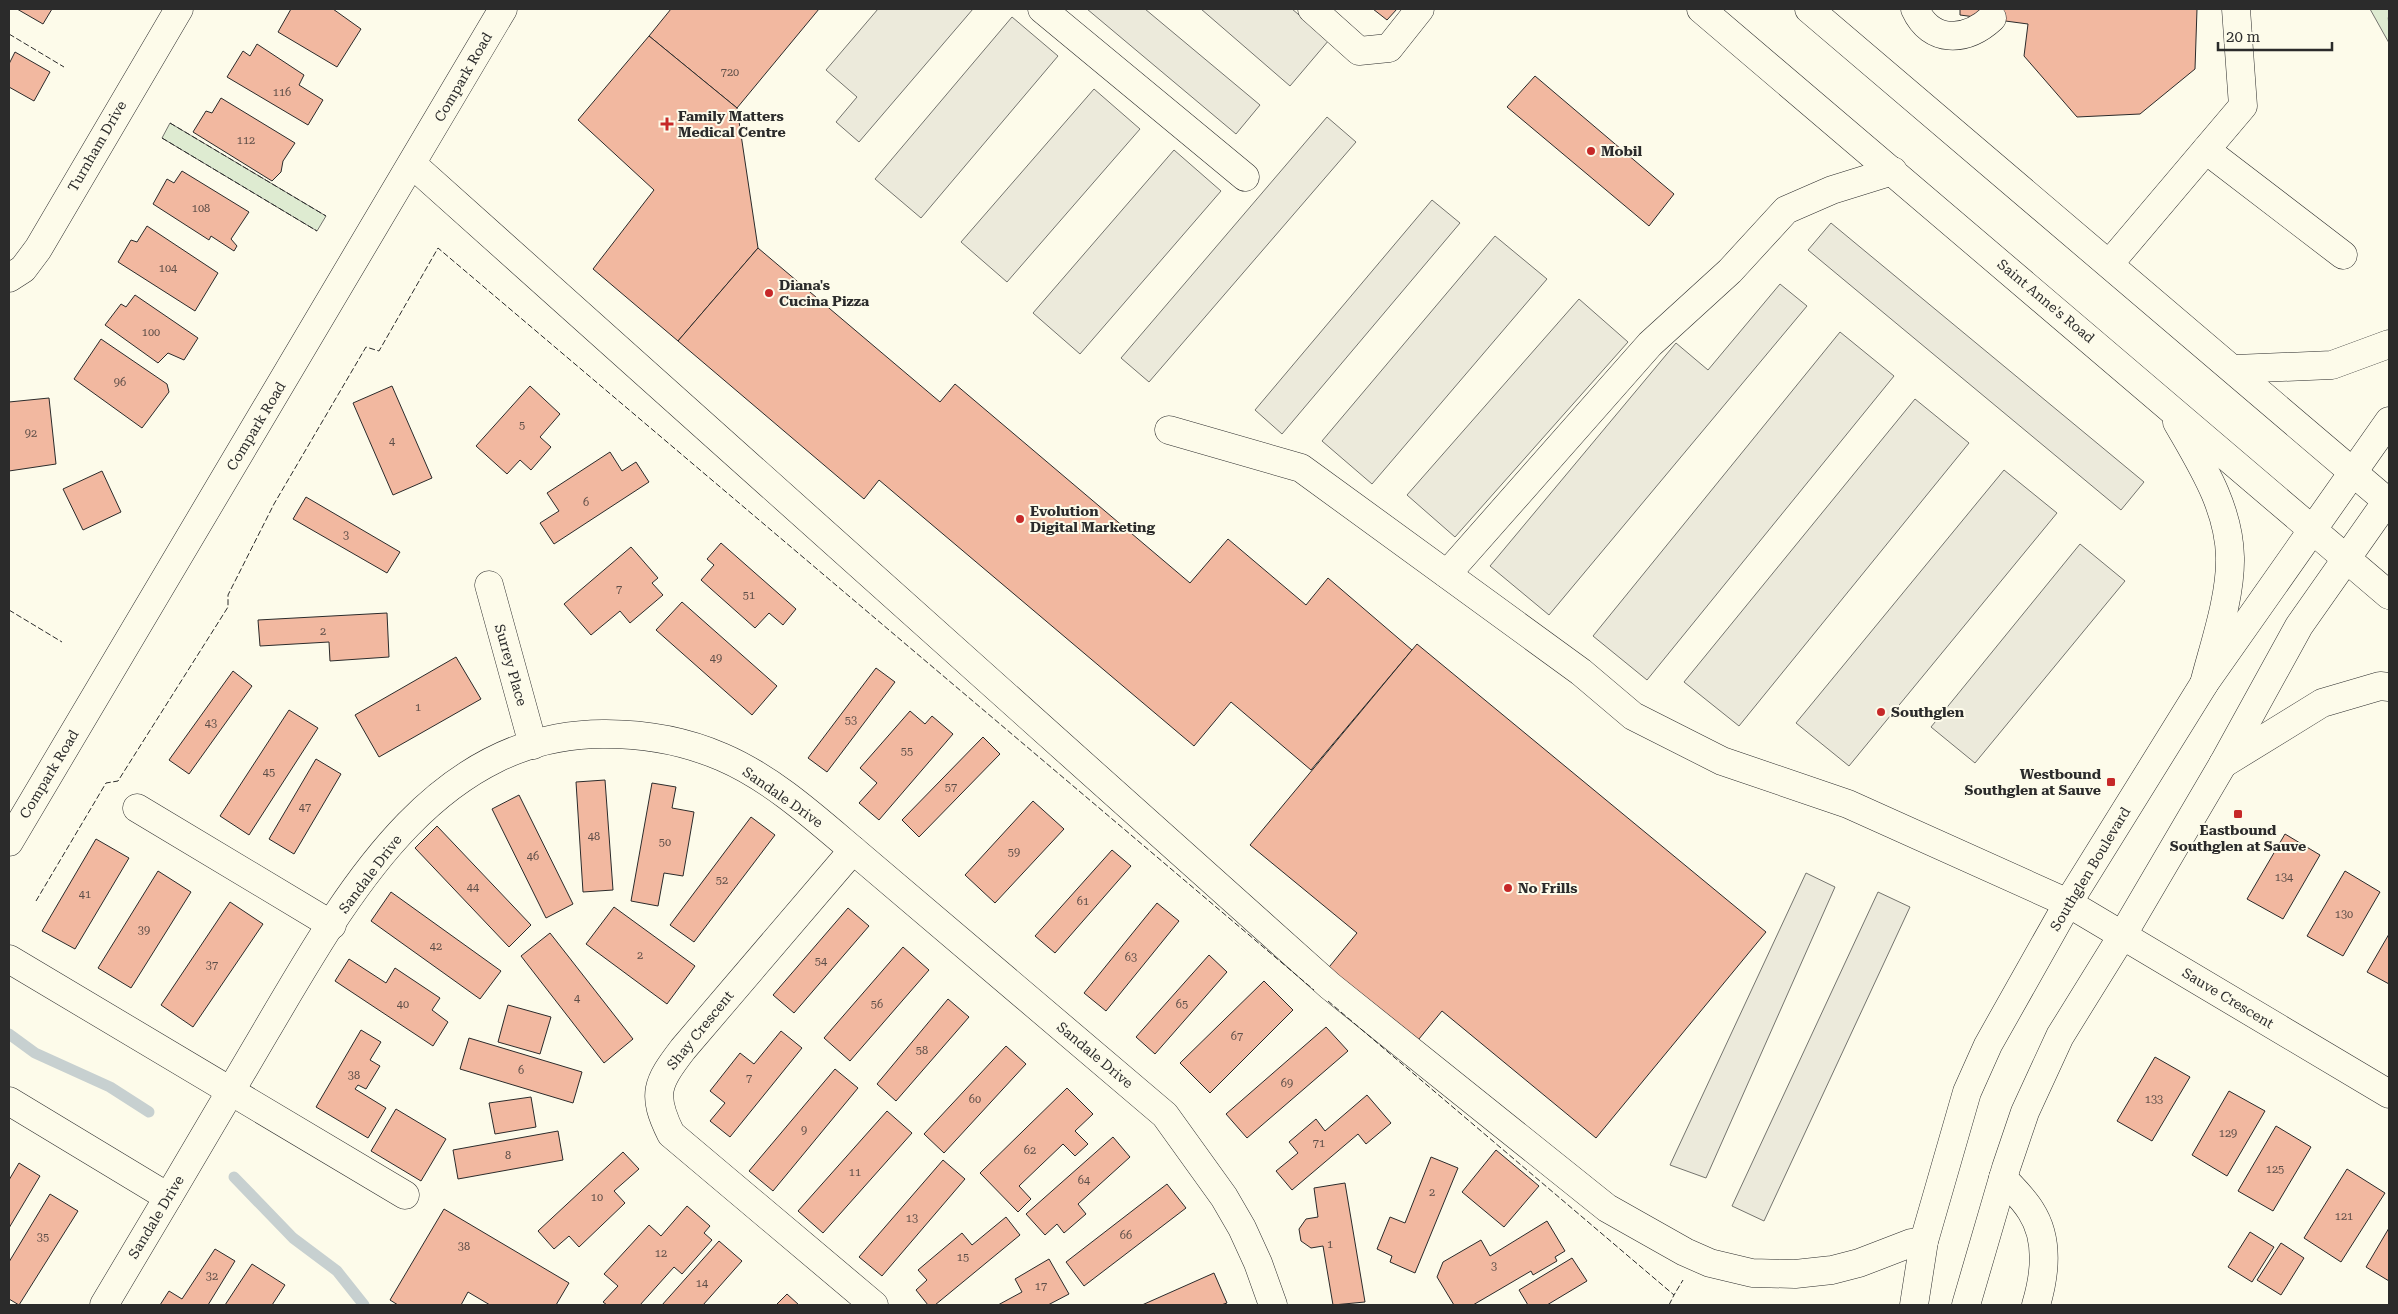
<svg xmlns="http://www.w3.org/2000/svg" width="2398" height="1314" font-family="'Roboto Serif',serif">
<style>
.grass{fill:#deebd1;stroke:#74746e}
.park{fill:url(#park-tufts);stroke:#74746e}
.parking{fill:#eceadb;stroke:#74746e}
.lines{fill:none;stroke-linecap:round;stroke-linejoin:round}
.stream{stroke:#c7d0d0;stroke-width:11}
.building{fill:#f2b8a0;stroke:#2b2b2b}
.minor-casing{stroke:#2b2b2b;stroke-width:29}
.major-casing{stroke:#2b2b2b;stroke-width:29}
.minor{stroke:#fdfbea;stroke-width:28}
.major{stroke:#fdfbea;stroke-width:28}
.fence{stroke:#2b2b2b;stroke-width:1;stroke-dasharray:6 2.5;stroke-linecap:butt}
.poi-dot{fill:#c62828;stroke:#fdfbea;stroke-width:2}
.labels{text-anchor:middle;stroke-width:4;stroke-linejoin:round;paint-order:stroke}
.number-label{font-size:11px;fill:#5d4e48}
.street-label{font-size:14px;fill:#2b2b2b;stroke:#fdfbea}
.poi-label{font-size:14px;font-weight:bold;fill:#2b2b2b;stroke:#fdfbea;text-anchor:start}
</style>
<defs>
<pattern id="park-tufts" width="24" height="20" patternUnits="userSpaceOnUse" patternTransform="scale(1.25)"><rect width="24" height="20" fill="#deebd1"/><path d="M3 7l-1-3M5 7V3M7 7l1-3M15 17l-1-3M17 17v-4M19 17l1-3" fill="none" stroke="#bfcab4"/></pattern>
</defs>
<rect width="100%" height="100%" fill="#fdfbea"/>
<path class="grass" d="M170,123L326,216L317,231L162,138Z"/>
<path class="park" d="M2370,9H2389V43Z"/>
<g class="parking">
<path d="M878,9H973L859,142L836,122L857,97L826,70Z"/>
<path d="M1087,9H1145L1260,105L1236,134Z"/>
<path d="M1201,9H1292L1329,40L1290,86Z"/>
<path d="M1012,17L1058,56L921,218L875,179Z"/>
<path d="M1094,89L1140,129L1007,282L961,242Z"/>
<path d="M1327,117L1356,142L1149,382L1121,358Z"/>
<path d="M1174,150L1221,191L1080,354L1033,313Z"/>
<path d="M1432,200L1460,223L1282,434L1255,410Z"/>
<path d="M1831,223L2144,482L2121,510L1808,250Z"/>
<path d="M1495,236L1547,279L1372,484L1322,441Z"/>
<path d="M1780,284L1807,306L1549,615L1490,566L1676,343L1708,370Z"/>
<path d="M1579,299L1628,342L1455,537L1407,495Z"/>
<path d="M1840,332L1894,376L1647,680L1593,636Z"/>
<path d="M1915,399L1969,443L1739,726L1684,682Z"/>
<path d="M2004,470L2057,513L1849,766L1796,723Z"/>
<path d="M2080,544L2125,581L1975,763L1931,727Z"/>
<path d="M1806,873L1835,887L1706,1178L1670,1165Z"/>
<path d="M1878,892L1910,907L1764,1221L1732,1206Z"/>
</g>
<g class="lines">
<g class="stream">
<path d="M9,1034L35,1053L110,1087L149,1112"/>
<path d="M234,1177L293,1238L337,1271L364,1305"/>
</g>
</g>
<g class="building">
<path d="M17,9H52L43,24Z"/>
<path d="M291,9H333L361,29L337,67L278,32Z"/>
<path d="M671,9H819L737,108L649,36Z"/>
<path d="M1373,9H1397L1387,20Z"/>
<path d="M1960,9H2197L2195,69L2140,114L2077,117L2024,56L2028,24L1960,15Z"/>
<path d="M649,36L737,108L758,248L678,341L593,269L654,190L578,120Z"/>
<path d="M257,44L304,75L299,85L323,100L308,125L227,77L243,51L250,56Z"/>
<path d="M15,52L50,72L34,101L9,87V64Z"/>
<path d="M1535,76L1674,194L1649,226L1507,107Z"/>
<path d="M221,98L295,143L283,161L281,172L272,181L193,132L206,111L212,113Z"/>
<path d="M182,171L249,212L231,239L237,246L234,251L211,236L209,240L153,204L167,179L174,183Z"/>
<path d="M147,226L218,273L195,311L118,262L131,240L137,242Z"/>
<path d="M758,248L940,402L955,384L1190,583L1228,539L1306,605L1328,578L1412,650L1311,770L1231,702L1194,746L879,480L864,499L678,341Z"/>
<path d="M135,295L198,338L184,360L168,353L158,363L105,325L121,304L126,307Z"/>
<path d="M101,339L167,384L169,392L142,428L74,379Z"/>
<path d="M392,386L432,478L393,495L353,403Z"/>
<path d="M530,386L560,414L540,437L551,447L531,470L520,460L507,474L476,446Z"/>
<path d="M49,398L56,464L9,471V402Z"/>
<path d="M610,452L622,471L636,462L649,482L554,544L540,523L559,511L547,493Z"/>
<path d="M102,471L121,512L83,530L63,489Z"/>
<path d="M306,497L400,552L387,573L293,519Z"/>
<path d="M721,543L796,609L783,625L769,613L755,628L701,580L714,565L707,559Z"/>
<path d="M631,547L658,578L652,583L663,595L630,623L620,611L591,635L564,604Z"/>
<path d="M682,602L777,686L752,715L656,630Z"/>
<path d="M387,613L389,657L330,661L329,642L260,646L258,620Z"/>
<path d="M1417,644L1766,932L1596,1138L1442,1011L1414,1045L1325,972L1357,933L1250,845Z"/>
<path d="M456,657L481,699L379,757L355,715Z"/>
<path d="M876,668L895,682L827,772L808,758Z"/>
<path d="M233,671L252,686L189,774L169,760Z"/>
<path d="M289,710L318,728L249,835L220,816Z"/>
<path d="M910,711L925,724L932,716L953,734L879,820L859,803L877,783L860,768Z"/>
<path d="M983,737L1000,754L919,837L902,820Z"/>
<path d="M316,759L341,774L294,854L269,839Z"/>
<path d="M605,780L613,890L583,892L576,782Z"/>
<path d="M652,783L676,787L672,808L694,812L683,876L664,873L658,906L631,901Z"/>
<path d="M519,795L573,904L546,918L492,809Z"/>
<path d="M1033,801L1064,829L995,903L965,875Z"/>
<path d="M751,817L775,835L694,942L670,925Z"/>
<path d="M437,826L531,925L509,947L415,848Z"/>
<path d="M2285,834L2320,855L2283,919L2247,899Z"/>
<path d="M96,839L129,858L75,949L42,931Z"/>
<path d="M1112,850L1131,866L1055,953L1035,936Z"/>
<path d="M158,871L191,892L131,988L98,968Z"/>
<path d="M2345,871L2380,892L2343,956L2307,936Z"/>
<path d="M391,892L501,971L480,999L371,921Z"/>
<path d="M230,902L263,924L193,1027L161,1005Z"/>
<path d="M1157,903L1179,921L1106,1011L1084,993Z"/>
<path d="M614,907L695,966L667,1004L586,944Z"/>
<path d="M848,908L869,926L794,1013L773,995Z"/>
<path d="M550,933L633,1039L604,1063L521,956Z"/>
<path d="M2389,934V984L2367,972Z"/>
<path d="M903,947L929,970L850,1061L824,1038Z"/>
<path d="M1209,955L1227,972L1155,1054L1136,1037Z"/>
<path d="M349,959L386,983L395,968L440,998L432,1010L448,1022L433,1046L335,981Z"/>
<path d="M1264,981L1293,1010L1210,1093L1180,1063Z"/>
<path d="M948,999L969,1017L896,1101L877,1084Z"/>
<path d="M508,1005L551,1017L540,1054L498,1042Z"/>
<path d="M1326,1027L1348,1051L1247,1138L1226,1114Z"/>
<path d="M361,1030L381,1042L370,1060L380,1066L366,1089L358,1085L355,1089L386,1108L368,1138L316,1107Z"/>
<path d="M781,1031L802,1048L730,1137L710,1121L725,1103L710,1091L740,1053L754,1064Z"/>
<path d="M469,1038L582,1072L573,1103L460,1069Z"/>
<path d="M1006,1046L1026,1064L944,1153L924,1134Z"/>
<path d="M2155,1057L2190,1077L2152,1141L2117,1121Z"/>
<path d="M835,1069L858,1088L773,1191L749,1171Z"/>
<path d="M1067,1088L1093,1114L1075,1131L1088,1144L1075,1156L1063,1144L1019,1186L1031,1199L1018,1212L980,1173Z"/>
<path d="M2229,1091L2265,1111L2227,1176L2192,1155Z"/>
<path d="M1367,1095L1391,1123L1366,1144L1358,1134L1292,1190L1276,1171L1298,1153L1289,1142L1316,1119L1325,1131Z"/>
<path d="M531,1097L536,1127L495,1134L489,1103Z"/>
<path d="M396,1109L446,1139L421,1181L371,1151Z"/>
<path d="M887,1111L912,1133L823,1233L798,1211Z"/>
<path d="M2276,1126L2311,1147L2273,1211L2238,1191Z"/>
<path d="M558,1131L563,1160L458,1179L453,1150Z"/>
<path d="M1113,1137L1130,1157L1078,1204L1086,1214L1064,1233L1057,1224L1045,1235L1026,1214Z"/>
<path d="M1496,1150L1539,1186L1504,1227L1462,1192Z"/>
<path d="M623,1152L639,1169L614,1191L625,1203L579,1247L569,1236L554,1249L538,1231Z"/>
<path d="M1431,1157L1458,1168L1415,1273L1390,1262L1392,1256L1377,1249L1390,1217L1405,1223Z"/>
<path d="M943,1160L965,1179L882,1276L859,1257Z"/>
<path d="M19,1163L40,1176L9,1228V1180Z"/>
<path d="M2347,1169L2385,1193L2341,1262L2304,1238Z"/>
<path d="M1345,1183L1365,1302L1333,1305L1323,1246L1311,1248L1301,1241L1299,1229L1306,1219L1318,1217L1314,1188Z"/>
<path d="M1167,1184L1186,1208L1084,1286L1066,1262Z"/>
<path d="M50,1194L78,1211L19,1305L9,1299V1262Z"/>
<path d="M687,1206L710,1226L704,1233L712,1240L682,1274L674,1267L640,1305H607L603,1302L618,1286L604,1274L649,1225L661,1236Z"/>
<path d="M444,1209L569,1283L556,1305H490L468,1292L461,1305H398L390,1300Z"/>
<path d="M1006,1217L1020,1235L935,1305H928L916,1290L927,1280L918,1270L962,1233L972,1245Z"/>
<path d="M1547,1221L1565,1251L1555,1257L1557,1261L1533,1275L1531,1271L1473,1305H1454L1437,1277L1443,1262L1481,1240L1490,1256Z"/>
<path d="M2389,1228V1281L2366,1267Z"/>
<path d="M2250,1232L2274,1247L2252,1282L2228,1267Z"/>
<path d="M719,1241L742,1261L703,1305H662Z"/>
<path d="M2281,1243L2304,1258L2281,1295L2257,1280Z"/>
<path d="M215,1249L235,1261L208,1305H160L169,1291L182,1299Z"/>
<path d="M1572,1258L1587,1281L1547,1305H1528L1519,1290Z"/>
<path d="M1049,1259L1069,1294L1048,1305H998L1022,1292L1015,1279Z"/>
<path d="M252,1264L285,1285L272,1305H225Z"/>
<path d="M1214,1273L1227,1303L1221,1305H1142Z"/>
<path d="M787,1294L799,1305H776Z"/>
</g>
<g class="lines">
<defs>
<g id="minor">
<path d="M1042,9L1245,177"/>
<path d="M1312,9L1359,51L1389,48L1420,9"/>
<path d="M1915,9C1931,44 1966,42 1992,18"/>
<path d="M2206,150L2343,255"/>
<path d="M412,164L1330,986L1607,1208L1685,1252L1710,1263L1752,1273L1795,1274L1832,1270L1859,1263L1911,1243L1924,1241"/>
<path d="M2110,263L2243,106L2236,9"/>
<path d="M9,278L23,269L38,249L179,9"/>
<path d="M1169,430L1301,468L1581,672L1633,716L1722,761L1848,804L2068,903L2389,1094"/>
<path d="M1447,574L1650,344L1730,271L1786,210L1832,190L1893,171"/>
<path d="M489,585L533,745"/>
<path d="M137,808L332,925"/>
<path d="M9,842L503,9"/>
<path d="M853,850L683,1049C657,1083 651,1094 671,1134L874,1305"/>
<path d="M9,959L405,1195"/>
<path d="M9,1101L168,1197"/>
<path d="M2003,1178C2012,1188 2024,1199 2031,1211C2049,1239 2045,1275 2036,1305"/>
<path d="M104,1305C158,1214 213,1122 266,1031C343,901 433,732 606,734C646,734 685,741 722,757C771,778 813,816 853,850L1165,1115L1224,1197L1242,1228L1258,1263L1273,1305"/>
<path d="M1914,1305L1924,1241L1967,1092L1988,1045L2068,903L2204,684L2389,421"/>
<path d="M1966,1305L2006,1168L2025,1112L2060,1036L2122,936L2223,764L2299,626L2389,498"/>
</g>
<g id="major">
<path d="M1701,9L2389,595"/>
<path d="M1809,9L2389,503"/>
<path d="M2235,369L2332,365L2389,344"/>
<path d="M2177,422C2201,464 2229,507 2230,557C2231,597 2214,645 2204,684"/>
<path d="M2223,764L2322,703L2380,686L2389,687"/>
</g>
</defs>
<use href="#minor" class="minor-casing"/>
<use href="#major" class="major-casing"/>
<use href="#minor" class="minor"/>
<use href="#major" class="major"/>
<g class="fence">
<path d="M9,34L64,67"/>
<path d="M170,123L326,216"/>
<path d="M162,138L317,231"/>
<path d="M9,610L62,642"/>
<path d="M36,901L106,783L118,781L228,607V595L274,504L366,347L379,351L438,248L1314,990"/>
<path d="M1328,1001L1674,1295L1683,1280"/>
<path d="M1669,1305L1674,1295"/>
</g>
</g>
<g class="poi-dot">
<path d="M664.5 116.5h5v5h5v5h-5v5h-5v-5h-5v-5h5z"/>
<circle cx="1591" cy="151" r="5"/>
<circle cx="769" cy="293" r="5"/>
<circle cx="1020" cy="519" r="5"/>
<circle cx="1881" cy="712" r="5"/>
<rect x="2106" y="777" width="10" height="10" rx="2.5"/>
<rect x="2233" y="809" width="10" height="10" rx="2.5"/>
<circle cx="1508" cy="888" r="5"/>
</g>
<g class="labels">
<g class="number-label">
<text x="730" y="76">720</text>
<text x="282" y="96">116</text>
<text x="246" y="144">112</text>
<text x="201" y="212">108</text>
<text x="168" y="272">104</text>
<text x="151" y="336">100</text>
<text x="120" y="386">96</text>
<text x="522" y="429">5</text>
<text x="31" y="437">92</text>
<text x="392" y="445">4</text>
<text x="586" y="506">6</text>
<text x="346" y="539">3</text>
<text x="619" y="593">7</text>
<text x="749" y="599">51</text>
<text x="323" y="635">2</text>
<text x="716" y="662">49</text>
<text x="418" y="711">1</text>
<text x="851" y="724">53</text>
<text x="211" y="727">43</text>
<text x="907" y="755">55</text>
<text x="269" y="776">45</text>
<text x="951" y="791">57</text>
<text x="305" y="811">47</text>
<text x="594" y="840">48</text>
<text x="665" y="846">50</text>
<text x="1014" y="856">59</text>
<text x="533" y="860">46</text>
<text x="2284" y="881">134</text>
<text x="722" y="884">52</text>
<text x="473" y="891">44</text>
<text x="85" y="898">41</text>
<text x="1083" y="905">61</text>
<text x="2344" y="918">130</text>
<text x="144" y="934">39</text>
<text x="436" y="950">42</text>
<text x="640" y="959">2</text>
<text x="1131" y="961">63</text>
<text x="821" y="965">54</text>
<text x="212" y="969">37</text>
<text x="577" y="1002">4</text>
<text x="403" y="1008">40</text>
<text x="877" y="1008">56</text>
<text x="1182" y="1008">65</text>
<text x="1237" y="1040">67</text>
<text x="922" y="1054">58</text>
<text x="521" y="1074">6</text>
<text x="354" y="1079">38</text>
<text x="749" y="1082">7</text>
<text x="1287" y="1087">69</text>
<text x="975" y="1103">60</text>
<text x="2154" y="1103">133</text>
<text x="804" y="1134">9</text>
<text x="2228" y="1137">129</text>
<text x="1319" y="1147">71</text>
<text x="1030" y="1154">62</text>
<text x="508" y="1159">8</text>
<text x="2275" y="1173">125</text>
<text x="855" y="1176">11</text>
<text x="1084" y="1184">64</text>
<text x="1432" y="1196">2</text>
<text x="597" y="1201">10</text>
<text x="2344" y="1220">121</text>
<text x="912" y="1222">13</text>
<text x="1126" y="1239">66</text>
<text x="43" y="1241">35</text>
<text x="1330" y="1248">1</text>
<text x="464" y="1250">38</text>
<text x="661" y="1257">12</text>
<text x="963" y="1261">15</text>
<text x="1494" y="1270">3</text>
<text x="212" y="1280">32</text>
<text x="702" y="1287">14</text>
<text x="1041" y="1290">17</text>
</g>
<g class="street-label">
<text transform="translate(463 77) rotate(-60)" y="5">Compark Road</text>
<text transform="translate(97 146) rotate(-60)" y="5">Turnham Drive</text>
<text transform="translate(2046 301) rotate(40)" y="5">Saint Anne's Road</text>
<text transform="translate(256 426) rotate(-59)" y="5">Compark Road</text>
<text transform="translate(511 665) rotate(74)" y="5">Surrey Place</text>
<text transform="translate(49 774) rotate(-59)" y="5">Compark Road</text>
<text transform="translate(783 797) rotate(35)" y="5">Sandale Drive</text>
<text transform="translate(2090 869) rotate(-59)" y="5">Southglen Boulevard</text>
<text transform="translate(370 874) rotate(-53)" y="5">Sandale Drive</text>
<text transform="translate(2228 998) rotate(31)" y="5">Sauve Crescent</text>
<text transform="translate(700 1030) rotate(-51)" y="5">Shay Crescent</text>
<text transform="translate(1095 1055) rotate(40)" y="5">Sandale Drive</text>
<text transform="translate(156 1217) rotate(-59)" y="5">Sandale Drive</text>
</g>
<g class="poi-label">
<text x="678" y="121">Family Matters<tspan x="678" dy="16">Medical Centre</tspan></text>
<text x="1601" y="156">Mobil</text>
<text x="779" y="290">Diana's<tspan x="779" dy="16">Cucina Pizza</tspan></text>
<text x="1030" y="516">Evolution<tspan x="1030" dy="16">Digital Marketing</tspan></text>
<text x="1891" y="717">Southglen</text>
<text x="2101" y="779" text-anchor="end">Westbound<tspan x="2101" dy="16">Southglen at Sauve</tspan></text>
<text x="2238" y="835" text-anchor="middle">Eastbound<tspan x="2238" dy="16">Southglen at Sauve</tspan></text>
<text x="1518" y="893">No Frills</text>
</g>
</g>
<rect width="2398" height="1314" fill="none" stroke="#2b2b2b" stroke-width="20"/>
<path d="M2218 42v8h114v-8" fill="none" stroke="#2b2b2b" stroke-width="2.5"/>
<text x="2226" y="42" font-size="15" fill="#2b2b2b" stroke="#fdfbea" stroke-width="4" paint-order="stroke">20 m</text>
</svg>
